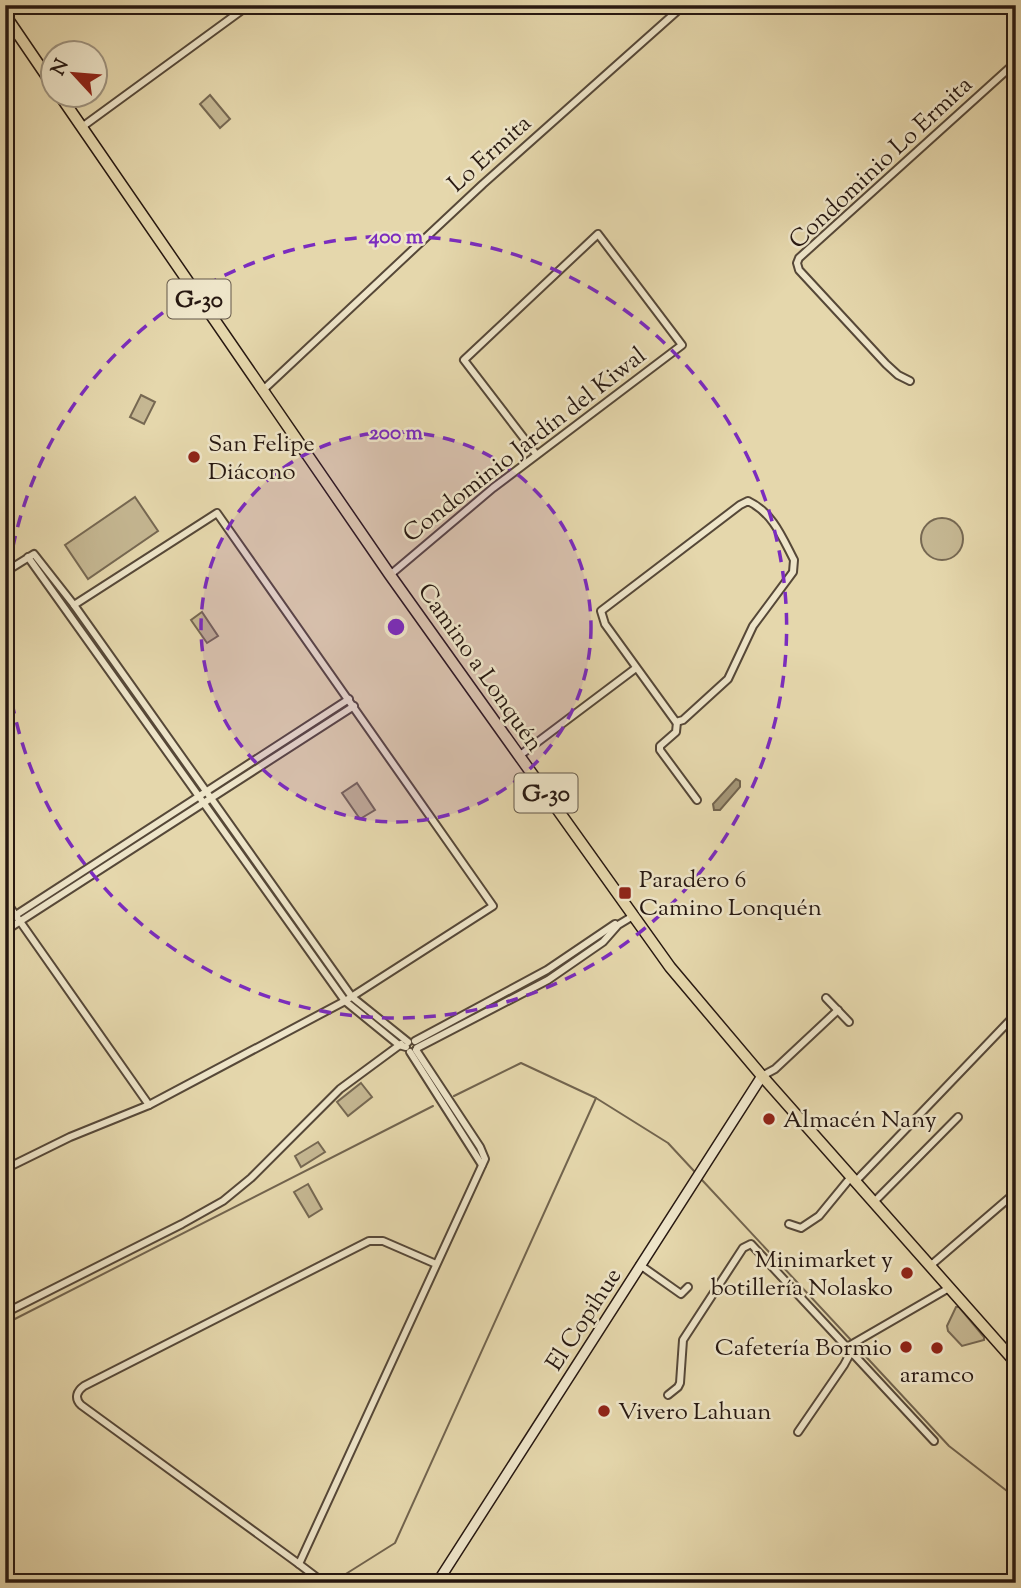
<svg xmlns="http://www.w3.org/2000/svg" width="1021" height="1588" font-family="'Sorts Mill Goudy',serif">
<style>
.green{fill:#c5b792;stroke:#766852;stroke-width:2}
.water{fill:#a49677;stroke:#72644e;stroke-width:2}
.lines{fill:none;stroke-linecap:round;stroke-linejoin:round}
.stream{stroke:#72644e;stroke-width:2}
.minor-casing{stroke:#564838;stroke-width:10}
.secondary-casing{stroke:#271811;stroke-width:12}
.primary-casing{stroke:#271811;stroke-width:13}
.minor{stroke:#eee5c9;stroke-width:6}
.secondary{stroke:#eee5c9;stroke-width:9}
.primary{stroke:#e5d7ac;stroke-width:10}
.ring{fill:none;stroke:#7b2cbf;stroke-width:3.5;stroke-dasharray:12 9}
.poi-dot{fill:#8f2418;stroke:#eee5c9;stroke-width:2.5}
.labels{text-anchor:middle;stroke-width:5;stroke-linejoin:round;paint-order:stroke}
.shield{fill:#eee5c9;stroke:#635648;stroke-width:2}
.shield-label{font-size:23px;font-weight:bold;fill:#271811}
.street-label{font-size:24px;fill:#271811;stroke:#eee5c9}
.poi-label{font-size:24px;fill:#271811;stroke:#eee5c9;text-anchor:start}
.centre{fill:#7b2cbf;stroke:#eee5c9;stroke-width:3.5}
.ring-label{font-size:21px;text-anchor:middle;font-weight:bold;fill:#7b2cbf;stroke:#eee5c9;stroke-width:5;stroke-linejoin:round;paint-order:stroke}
</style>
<rect width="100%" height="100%" fill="#e5d7ac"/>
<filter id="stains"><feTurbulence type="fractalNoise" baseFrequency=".00286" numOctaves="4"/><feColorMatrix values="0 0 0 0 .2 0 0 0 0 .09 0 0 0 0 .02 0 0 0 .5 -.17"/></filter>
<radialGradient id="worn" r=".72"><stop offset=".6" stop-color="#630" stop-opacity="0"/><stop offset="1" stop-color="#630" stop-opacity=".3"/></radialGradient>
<g class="green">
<path d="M210,95L230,119L220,128L200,104Z"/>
<path d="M141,395L155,402L144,424L130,417Z"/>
<path d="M135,497L158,531L88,579L65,545Z"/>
<circle cx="942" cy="539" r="21"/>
<path d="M202,612L218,636L207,643L191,620Z"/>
<path d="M357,783L375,810L360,819L342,793Z"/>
<path d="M361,1083L372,1097L348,1116L337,1102Z"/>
<path d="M318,1142L325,1152L301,1167L295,1156Z"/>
<path d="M308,1184L322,1209L309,1217L294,1192Z"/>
<path d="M956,1307H959L984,1337V1340L962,1346L948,1331L947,1326Z"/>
</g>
<path class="water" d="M736,779L740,781V787L720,810H714L713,804Z"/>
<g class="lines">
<g class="stream">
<path d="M454,1096L521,1063L596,1098L668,1143L694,1171"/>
<path d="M702,1180L850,1339"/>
<path d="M5,1324L433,1106"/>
<path d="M857,1347L949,1446L1016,1498"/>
<path d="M333,1582L395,1543L596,1098"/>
</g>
<defs>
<g id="minor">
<path d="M82,127L249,5"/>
<path d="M910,381L898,375L886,364L799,270L797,263L799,258L1016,62"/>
<path d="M262,391L483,184L684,5"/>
<path d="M748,501C773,513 782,537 794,560L793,572L753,626L728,679L683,720L676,722L605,624L601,611L740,505Z"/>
<path d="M28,557L345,1001L399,1045L406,1047"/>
<path d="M5,572L34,554L74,605L352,997L408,1042"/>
<path d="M390,575L493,488L682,345L598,234L464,360L536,454"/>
<path d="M677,722L676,732L660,746V750L697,800"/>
<path d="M519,756L636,668"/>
<path d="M5,900L149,1105"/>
<path d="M5,922L349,699"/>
<path d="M5,931L354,706"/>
<path d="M826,998L849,1022"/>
<path d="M415,1041L547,970L615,924"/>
<path d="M417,1048L548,980L603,942L618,925L633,916"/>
<path d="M410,1052L482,1165"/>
<path d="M762,1076L775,1069L838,1010"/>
<path d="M5,1169L70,1137L149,1105L345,1001L493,906L217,513L74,605"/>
<path d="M855,1182L1016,1014"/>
<path d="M873,1203L958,1117"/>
<path d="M789,1224L801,1228L819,1216L851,1177"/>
<path d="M640,1265L681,1294L688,1287"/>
<path d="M930,1266L1016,1192"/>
<path d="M5,1313L182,1224L223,1201L251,1178L340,1089L401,1044"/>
<path d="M847,1347L949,1288"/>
<path d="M668,1395L678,1387L680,1383L683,1340L743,1248L751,1244L934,1441"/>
<path d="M798,1432L844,1365L851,1352"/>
<path d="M299,1564L81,1405C74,1398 77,1391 84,1386L369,1241H383L436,1264"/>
<path d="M324,1583L299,1564L485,1159L480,1147L416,1050"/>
</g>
<path id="secondary" d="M437,1583L762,1076"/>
<g id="primary">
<path d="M5,15L52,84"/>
<path d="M59,94L390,575L670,967L762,1076L1016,1363"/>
</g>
</defs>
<use href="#minor" class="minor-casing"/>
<use href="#secondary" class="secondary-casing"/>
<use href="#primary" class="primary-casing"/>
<use href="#minor" class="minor"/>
<use href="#secondary" class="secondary"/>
<use href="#primary" class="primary"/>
</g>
<circle cx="396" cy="627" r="195" fill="#7b2cbf" fill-opacity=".12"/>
<g class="ring">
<circle cx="396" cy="627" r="195"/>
<path d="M5 610A391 391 0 1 1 5 644"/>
</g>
<g class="poi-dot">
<circle cx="194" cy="457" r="7"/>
<rect x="618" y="886" width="14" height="14" rx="3.5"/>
<circle cx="769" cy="1119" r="7"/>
<circle cx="907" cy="1273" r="7"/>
<circle cx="906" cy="1347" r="7"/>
<circle cx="937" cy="1348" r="7"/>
<circle cx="604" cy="1411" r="7"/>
</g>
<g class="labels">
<g class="shield">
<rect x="167.5" y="279.5" width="63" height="39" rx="5"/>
<rect x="514.5" y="773.5" width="63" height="39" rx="5"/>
</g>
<g class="shield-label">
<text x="199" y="307">G-30</text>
<text x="546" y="801">G-30</text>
</g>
<g class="street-label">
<text transform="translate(489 153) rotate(-42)" y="8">Lo Ermita</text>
<text transform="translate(880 162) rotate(-43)" y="8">Condominio Lo Ermita</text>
<text transform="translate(524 444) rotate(-38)" y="8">Condominio Jardín del Kiwal</text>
<text transform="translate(481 667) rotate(55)" y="8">Camino a Lonquén</text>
<text transform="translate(583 1319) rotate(-57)" y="8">El Copihue</text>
</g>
<g class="poi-label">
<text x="208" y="451">San Felipe<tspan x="208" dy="28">Diácono</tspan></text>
<text x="639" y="887">Paradero 6<tspan x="639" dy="28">Camino Lonquén</tspan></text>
<text x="783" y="1127">Almacén Nany</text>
<text x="893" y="1267" text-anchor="end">Minimarket y<tspan x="893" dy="28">botillería Nolasko</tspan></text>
<text x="892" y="1355" text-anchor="end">Cafetería Bormio</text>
<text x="937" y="1382" text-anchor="middle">aramco</text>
<text x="618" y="1419">Vivero Lahuan</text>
</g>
</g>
<circle cx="396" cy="627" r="10" class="centre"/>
<g class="ring-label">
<text x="396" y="243">400 m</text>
<text x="396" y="439">200 m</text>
</g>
<rect width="1021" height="1588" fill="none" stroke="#e5d7ac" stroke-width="28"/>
<rect x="7" y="7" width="1007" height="1574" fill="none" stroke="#271811" stroke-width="3.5"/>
<rect x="14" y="14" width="993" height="1560" fill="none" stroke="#271811" stroke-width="2"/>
<g transform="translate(74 74) rotate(296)"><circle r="33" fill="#eee5c9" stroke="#9e937f" stroke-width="2"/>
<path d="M0-5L12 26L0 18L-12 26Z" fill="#8f2418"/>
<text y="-10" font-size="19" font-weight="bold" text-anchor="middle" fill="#271811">N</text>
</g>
<rect width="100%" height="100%" filter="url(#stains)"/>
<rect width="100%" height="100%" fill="url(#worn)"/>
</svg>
